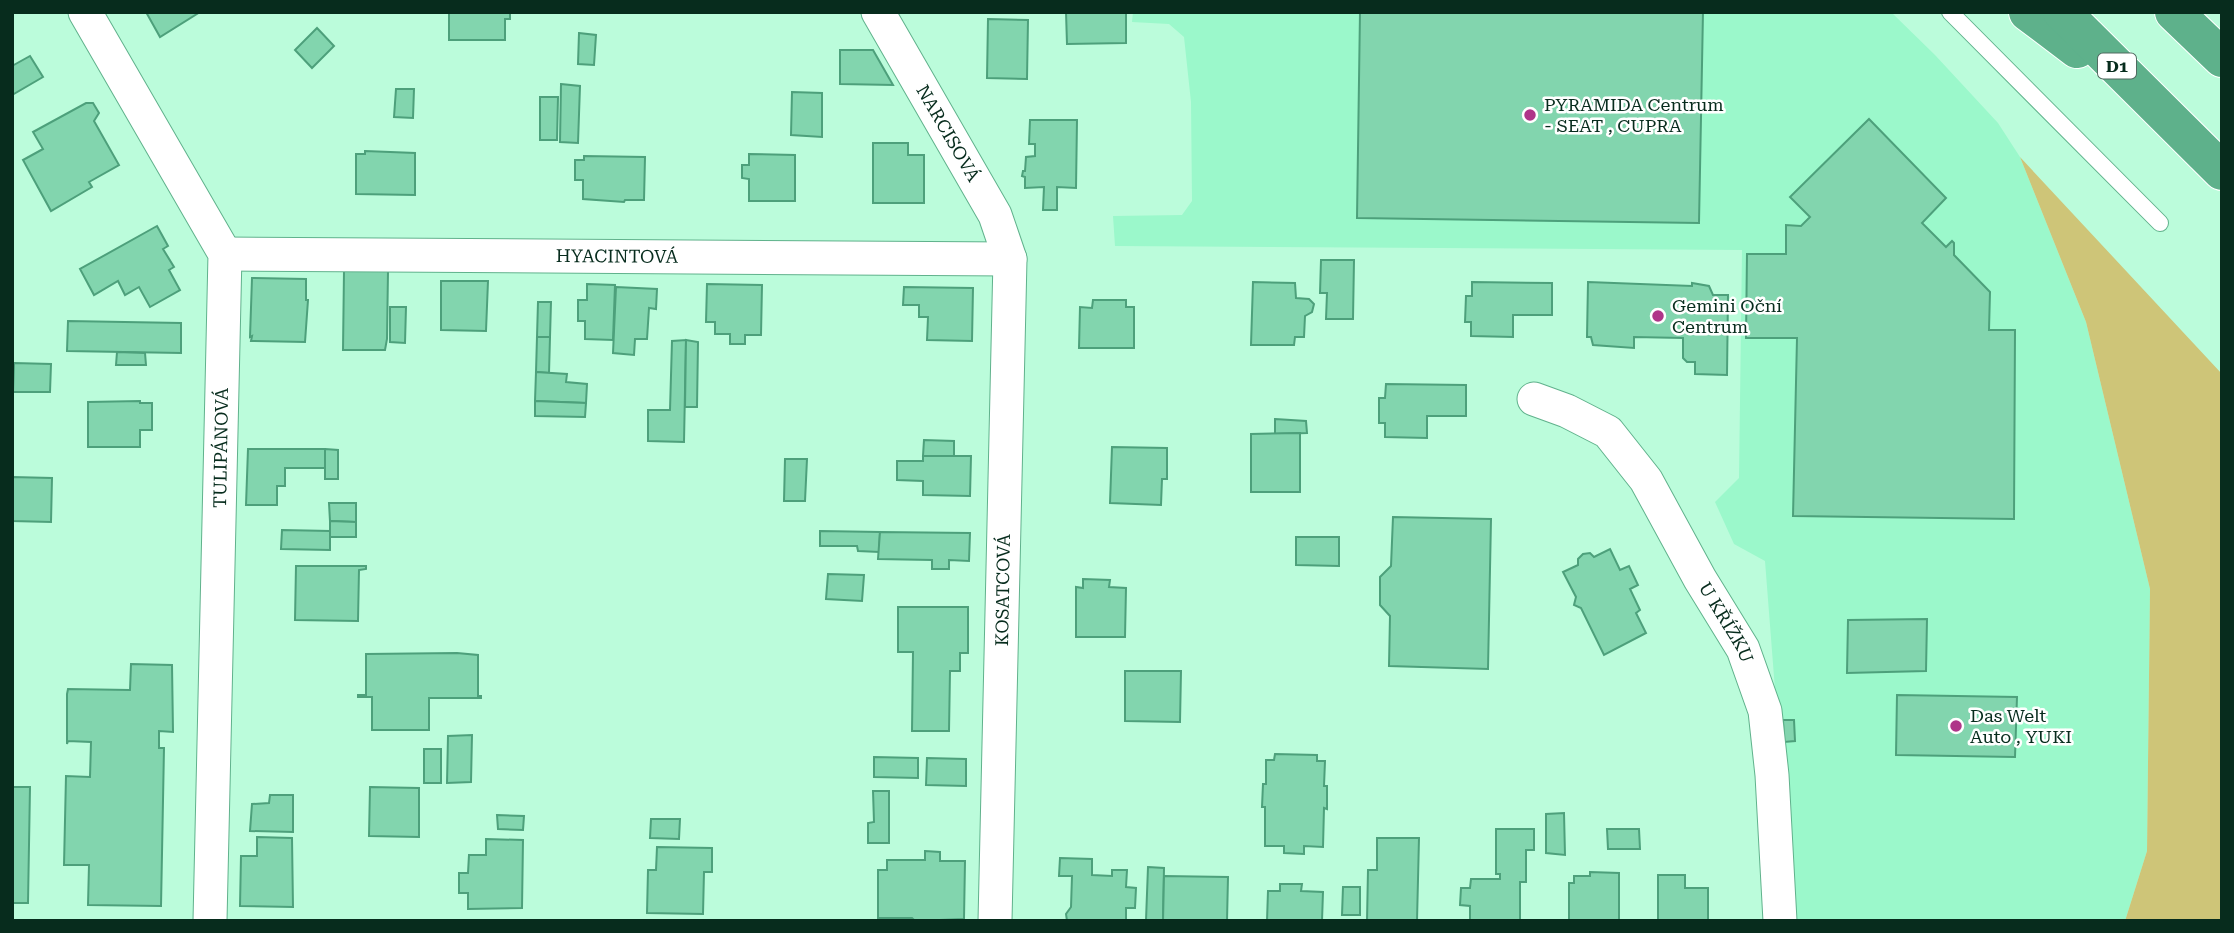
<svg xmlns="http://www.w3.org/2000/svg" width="2234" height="933" font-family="'Roboto Serif',serif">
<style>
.built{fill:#9bf8cb}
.green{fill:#cec578}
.building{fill:#82d5ae;stroke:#4da07b;stroke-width:2}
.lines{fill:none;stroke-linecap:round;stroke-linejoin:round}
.lane-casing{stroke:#60b28c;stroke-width:18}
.street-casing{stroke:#60b28c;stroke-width:35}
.highway-casing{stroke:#fff;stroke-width:40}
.lane{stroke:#fff;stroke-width:16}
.street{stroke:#fff;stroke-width:33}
.highway{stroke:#5eb18b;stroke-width:38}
.poi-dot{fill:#af3589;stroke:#fff;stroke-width:2.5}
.labels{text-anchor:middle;stroke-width:5;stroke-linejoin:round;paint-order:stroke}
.shield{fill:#fff;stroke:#516b61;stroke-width:2}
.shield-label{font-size:16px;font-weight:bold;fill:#072c1d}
.poi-label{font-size:18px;fill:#072c1d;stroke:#fff;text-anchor:start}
.street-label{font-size:18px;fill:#072c1d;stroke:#fff}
</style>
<rect width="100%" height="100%" fill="#bbfcdb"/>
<path class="built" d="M1133,12H1891L1935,55L1998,123L2020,157L2086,322L2150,589L2147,851L2125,921H1793L1765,561L1734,544L1715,502L1739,478L1742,250L1115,246L1113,216L1182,215L1192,201L1191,102L1184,37L1169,24L1132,22Z"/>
<path class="green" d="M2020,157L2222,374V919L2125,921L2147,851L2150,589L2086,322Z"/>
<g class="building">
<path d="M146,12H200L160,37Z"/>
<path d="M449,12H510V19H505V40H449Z"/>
<path d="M1066,12H1126V43L1067,44Z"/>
<path d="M1360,12H1703L1699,223L1357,218Z"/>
<path d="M988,19L1028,20L1027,79L987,78Z"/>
<path d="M317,28L334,46L312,68L295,50Z"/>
<path d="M579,33L596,35L594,65L578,64Z"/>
<path d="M840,50H873L893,85L840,84Z"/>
<path d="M30,56L43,77L12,95V66Z"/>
<path d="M561,84L580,86L578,143L560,142Z"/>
<path d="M396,89H414L413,118L394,117Z"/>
<path d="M792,92L822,93V137L791,135Z"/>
<path d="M540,97H558L557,140H540Z"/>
<path d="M86,103H93L99,113L94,121L119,165L89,182L92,187L51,211L23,160L43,149L33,132Z"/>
<path d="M1869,119L1946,198L1922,223L1946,247L1952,241L1954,243V255L1990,292L1989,330H2015L2014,519L1793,516L1797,338H1746L1747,254H1786V225L1801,226L1810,217L1790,197Z"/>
<path d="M1030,120H1077L1076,188L1057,187V210H1043L1044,187L1025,188V177L1022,176L1023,171H1025L1026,157L1035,156V144H1029Z"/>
<path d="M873,143H908V155H924V203H873Z"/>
<path d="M365,151L415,153V195L356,194V154H365Z"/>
<path d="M749,154L795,155V201H749V179L742,178V165H749Z"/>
<path d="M584,156L645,157L644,200H625L624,202L583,199V180H575V160H584Z"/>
<path d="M157,226L168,246L163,249L174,267L169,270L180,290L150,307L139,287L125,295L118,281L94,295L80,269Z"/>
<path d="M1321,260H1354L1353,319H1326L1327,293H1320Z"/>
<path d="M344,271H388L387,339L385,350H343Z"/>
<path d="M252,278L306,279V300H308L305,342L251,341L252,336L250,337Z"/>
<path d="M441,281H488L486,331L441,330Z"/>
<path d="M1253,282L1295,283L1296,298L1309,299L1314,304L1312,312L1305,316L1304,337H1295L1294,345H1251Z"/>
<path d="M1472,282L1552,283V315H1513V337L1471,336V322H1465L1466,296H1472Z"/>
<path d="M1588,282L1692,286V283L1709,286L1713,295H1728L1727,375L1695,374V362H1687L1683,358V338L1634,337V348L1593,345L1591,337H1587Z"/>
<path d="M587,284L615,285L613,340L585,339V321H578V300H587Z"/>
<path d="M707,284L762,285L761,335H745V344H730V334H715V322H706Z"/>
<path d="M616,287L657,289L656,309L649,308L647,339H635L634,355L613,353Z"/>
<path d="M904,287L973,288L972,341L927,340L928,317H919V305H903Z"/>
<path d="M1093,300H1126V307H1134V348H1079L1080,307L1092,308Z"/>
<path d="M538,302H551L550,337H537Z"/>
<path d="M390,307H406L405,343L390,342Z"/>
<path d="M68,321L181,323V353L67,351Z"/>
<path d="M537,337H550L549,373L536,372Z"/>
<path d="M686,340L684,442L648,441V410H670L672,341Z"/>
<path d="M686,340L698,342L697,407H685Z"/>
<path d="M117,352L145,353L146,365H116Z"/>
<path d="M14,363L51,364L50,392H13Z"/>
<path d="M536,372L567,374L566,382L587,384L586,403L535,401Z"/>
<path d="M1386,384L1466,385V416H1427V438L1385,437V423H1379V398H1385Z"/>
<path d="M140,401V403H152V430H140V447H88V402Z"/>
<path d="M535,401L586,403L585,417L535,416Z"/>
<path d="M1275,419L1306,421L1307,433L1275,434Z"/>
<path d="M1300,433V492H1251V434Z"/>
<path d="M924,440L954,441V456H923Z"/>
<path d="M1112,447L1167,448V479H1162L1161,505L1110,503Z"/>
<path d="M248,449H325V468H285V486H277V505H246Z"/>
<path d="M325,449L338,450V479H325Z"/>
<path d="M923,456H971L970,496L923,495V481L897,480V461H923Z"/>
<path d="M785,459H807L805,501H784Z"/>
<path d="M12,477L52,478L51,522L12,521Z"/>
<path d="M329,503H356V522L330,521Z"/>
<path d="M1393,517L1491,519L1488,669L1389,666L1390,616L1380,605V577L1391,566Z"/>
<path d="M330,521L356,522V537H330Z"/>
<path d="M282,530L330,531V550L281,549Z"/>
<path d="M820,531L880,532L879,552L858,551L857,546H820Z"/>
<path d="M880,532L970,533L969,561L949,560V569H932V560L878,559Z"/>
<path d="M1296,537H1339V566L1296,565Z"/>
<path d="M1610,549L1620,570L1629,566L1638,585L1630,589L1640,610L1636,613L1646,633L1604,655L1581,608L1574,605L1576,597L1563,572L1578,565V559L1583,554L1590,553L1594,557Z"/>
<path d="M296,566H366V569L359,570L358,621L295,620Z"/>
<path d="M828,574L864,575L862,601L826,599Z"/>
<path d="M1083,579L1110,580L1109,587L1126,588L1125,637H1076V587L1083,588Z"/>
<path d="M898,607H968V653H960V671H950L949,731H912L913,652H898Z"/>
<path d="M1927,619L1926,671L1847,673L1848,620Z"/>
<path d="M457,653L478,655V696H481V698H429V730H372V697H358V695H366V654Z"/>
<path d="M131,664L172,665L173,732L159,731V748H164L161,906L88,905L89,865H64L66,776L90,777L91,742L68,741L67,744V694L68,689L130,690Z"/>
<path d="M1125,671H1181L1180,722L1125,721Z"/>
<path d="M1897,695L2017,697L2015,757L1896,755Z"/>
<path d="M1783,720H1794L1795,741L1784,742Z"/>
<path d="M472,735L471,782L447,783L448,736Z"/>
<rect x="424" y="749" width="17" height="34"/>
<path d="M1275,754L1317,755V761H1325L1324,786H1327V809L1324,808L1323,847L1304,846V854L1284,853V846H1265V807H1262L1263,784H1266V760H1274Z"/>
<path d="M874,757L918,758V778L874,777Z"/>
<path d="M927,758L966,759V786L926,785Z"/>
<path d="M12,787H30L28,903H12Z"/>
<path d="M370,787L419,788V837L369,836Z"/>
<path d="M873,791H889V843H868V823L874,822Z"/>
<path d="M270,795H293V832L250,831L252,804L269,803Z"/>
<path d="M1564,813L1565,855L1546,853V814Z"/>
<path d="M497,815L524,816L523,830L498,829Z"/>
<path d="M651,819H680L679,839L650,838Z"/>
<path d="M1496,829H1534V850H1526V882H1520V921H1470V906L1460,905L1461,888H1470L1471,879H1500V874H1496Z"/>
<path d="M1607,829H1639L1640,849H1608Z"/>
<path d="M257,837L292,838L293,907L240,906L241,856H257Z"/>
<path d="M1377,838H1419L1417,921H1367L1368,870H1377Z"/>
<path d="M486,839L523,840L522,908L468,909V893H459V873H468L469,855H486Z"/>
<path d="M657,847L712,848V872H704L703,914L647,913L648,870H656Z"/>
<path d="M925,851L940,852V861H965L964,919L915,921L912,918H878V870H887V860H925Z"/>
<path d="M1060,858L1092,859V875L1112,876V870H1127L1126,887L1136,888L1135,908H1126V921H1067L1066,914L1071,907L1072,876H1059Z"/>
<path d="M1148,867L1164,868L1163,920H1146Z"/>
<path d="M1590,872L1619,873V921H1569V883H1574V876H1590Z"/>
<path d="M1658,875H1685V888H1708V921H1658Z"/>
<path d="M1164,876L1228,877L1227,921H1163Z"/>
<path d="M1280,884H1302L1301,891L1323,892L1322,921H1267L1268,891H1280Z"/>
<path d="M1343,887H1360V915H1342Z"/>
</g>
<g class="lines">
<defs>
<path id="lane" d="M1950,12L2160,223"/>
<g id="street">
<path d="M85,12L225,254L210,921"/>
<path id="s1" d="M878,12L995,215L1010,259L995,921"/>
<path id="s2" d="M225,254L1010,259"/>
<path id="s3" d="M1534,399L1567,411L1608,432L1646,480L1700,579L1743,649L1765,711L1772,775L1780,921"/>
</g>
<g id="highway">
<path d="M2028,12L2077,49"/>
<path d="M2062,12L2222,171"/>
<path d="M2174,12L2222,58"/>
</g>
</defs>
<use href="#lane" class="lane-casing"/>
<use href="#street" class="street-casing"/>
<use href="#highway" class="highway-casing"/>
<use href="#lane" class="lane"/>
<use href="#street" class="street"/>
<use href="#highway" class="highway"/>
</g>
<g class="poi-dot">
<circle cx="1530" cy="115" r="7"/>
<circle cx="1658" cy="316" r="7"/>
<circle cx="1956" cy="726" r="7"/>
</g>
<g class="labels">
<rect class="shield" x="2098" y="53.5" width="38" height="25" rx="5"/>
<g class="shield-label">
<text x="2117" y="72">D1</text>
</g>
<g class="poi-label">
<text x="1544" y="111">PYRAMIDA Centrum<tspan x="1544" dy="21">- SEAT , CUPRA</tspan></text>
<text x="1672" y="312">Gemini Oční<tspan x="1672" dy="21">Centrum</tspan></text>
<text x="1970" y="722">Das Welt<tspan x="1970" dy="21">Auto , YUKI</tspan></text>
</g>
<g class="street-label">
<text dy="6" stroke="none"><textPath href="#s1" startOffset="140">NARCISOVÁ</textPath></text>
<text dy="6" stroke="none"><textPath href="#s2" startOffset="392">HYACINTOVÁ</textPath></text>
<text transform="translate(221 448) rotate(-89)" y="6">TULIPÁNOVÁ</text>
<text transform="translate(1003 590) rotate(-89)" y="6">KOSATCOVÁ</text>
<text dy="6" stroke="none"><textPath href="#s3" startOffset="306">U KŘÍŽKU</textPath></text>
</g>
</g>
<rect width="2234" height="933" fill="none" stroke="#072c1d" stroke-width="28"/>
</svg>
